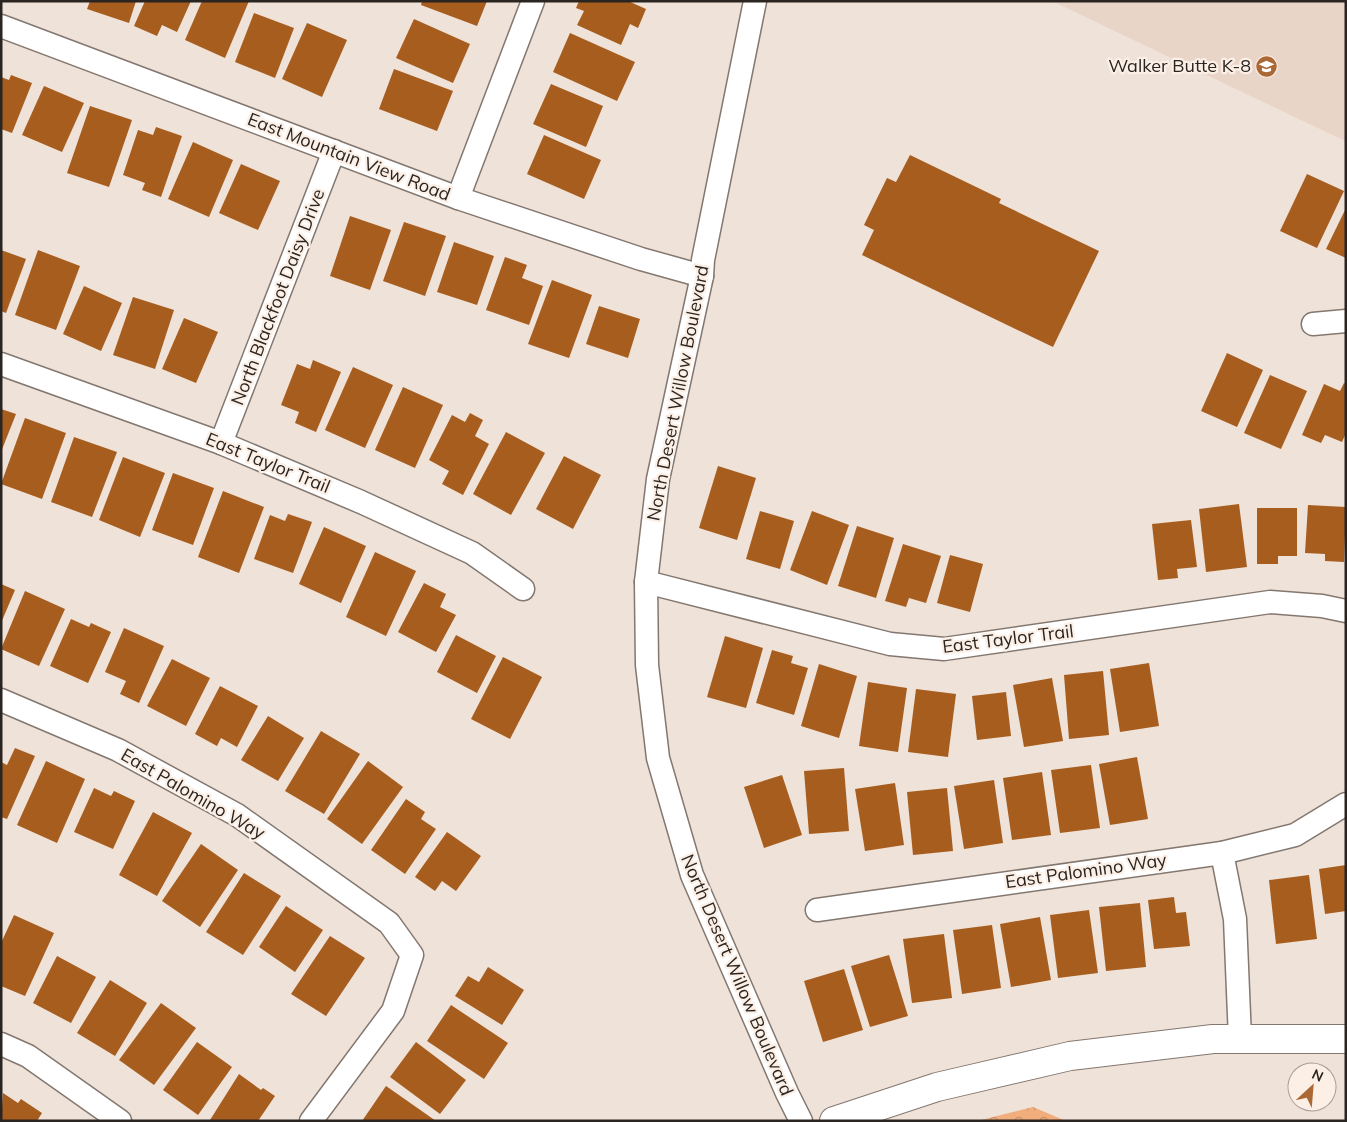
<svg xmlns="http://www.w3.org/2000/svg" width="1347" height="1122" font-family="Mulish,sans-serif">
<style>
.built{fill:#e9d4c8}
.forest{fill:url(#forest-crowns)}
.building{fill:#a75d1e}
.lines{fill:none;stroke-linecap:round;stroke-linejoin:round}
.street-casing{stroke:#83776f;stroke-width:25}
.secondary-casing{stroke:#83776f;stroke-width:30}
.street{stroke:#fff;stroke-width:22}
.secondary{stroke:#fff;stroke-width:28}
.labels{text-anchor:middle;stroke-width:4.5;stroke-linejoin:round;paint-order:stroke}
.poi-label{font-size:18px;fill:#2a2521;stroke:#fcefe6;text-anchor:end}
.street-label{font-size:18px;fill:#2a2521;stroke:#fcefe6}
</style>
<defs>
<pattern id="forest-crowns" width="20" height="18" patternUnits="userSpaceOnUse" patternTransform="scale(1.25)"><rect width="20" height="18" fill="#f1ad7c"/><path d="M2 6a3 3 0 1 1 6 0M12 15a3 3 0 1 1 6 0" fill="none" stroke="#c38d65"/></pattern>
</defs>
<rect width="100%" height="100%" fill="#efe2d9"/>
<path class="built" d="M1052,1H1346V141L1324,131Z"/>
<path class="forest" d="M1033,1107L1066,1121H977Z"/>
<g class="building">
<path d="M90,1H136L129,23L87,9Z"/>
<path d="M145,1H191L177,32L162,25L157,36L134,26Z"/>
<path d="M202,1H249L225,58L185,40Z"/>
<path d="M422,1H487L477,26L421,5Z"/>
<path d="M579,1H628L646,9L638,28L630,24L621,45L577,25L584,11L576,8Z"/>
<path d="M254,13L294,28L275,78L235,62Z"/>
<path d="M414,19L470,44L453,83L396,58Z"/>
<path d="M307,23L347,40L322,97L282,79Z"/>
<path d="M570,33L635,62L617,101L553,72Z"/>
<path d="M394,69L453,91L437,131L379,109Z"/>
<path d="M11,75L32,83L12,133L1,129V77L9,80Z"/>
<path d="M551,84L603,106L586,147L533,124Z"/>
<path d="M44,86L84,103L62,152L22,135Z"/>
<path d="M90,106L132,120L109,187L67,173Z"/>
<path d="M156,127L182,136L161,197L142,190L145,183L123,175L138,130L153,135Z"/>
<path d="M544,135L601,160L584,199L527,174Z"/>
<path d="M193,142L233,160L209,217L168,199Z"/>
<path d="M910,155L1001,199L999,203L1099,251L1053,347L862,255L874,230L864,225L887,178L896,182Z"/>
<path d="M241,164L280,181L258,230L219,213Z"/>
<path d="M1307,174L1344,191L1317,248L1280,231Z"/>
<path d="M1346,208V258L1326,249Z"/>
<path d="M350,216L391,230L370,290L330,276Z"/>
<path d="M404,222L446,236L425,296L383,281Z"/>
<path d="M454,242L494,256L477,305L437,292Z"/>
<path d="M1,250L26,259L6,313L1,311Z"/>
<path d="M38,250L80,266L56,330L15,315Z"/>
<path d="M505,257L527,265L522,278L543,286L529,325L486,310Z"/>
<path d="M552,280L592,295L569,358L528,344Z"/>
<path d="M84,286L122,303L101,351L63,334Z"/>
<path d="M133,297L174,310L155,369L113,355Z"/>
<path d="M599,306L640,319L628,358L586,344Z"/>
<path d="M184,318L218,332L196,383L162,369Z"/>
<path d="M1227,353L1263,370L1237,427L1201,411Z"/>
<path d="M313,360L341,372L316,432L295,423L299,412L281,405L297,364L310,369Z"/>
<path d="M353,367L393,385L365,448L325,430Z"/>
<path d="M1270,375L1307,391L1281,449L1244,433Z"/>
<path d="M1344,383L1346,384V433L1342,442L1325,435L1321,443L1302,435L1324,384L1340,391Z"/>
<path d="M403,387L443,405L415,468L375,450Z"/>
<path d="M1,409L16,414L1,452Z"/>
<path d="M470,413L483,420L475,436L489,444L463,495L442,484L449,471L429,460L452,415L465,422Z"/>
<path d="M25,418L66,433L42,499L1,484Z"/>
<path d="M506,432L545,453L511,515L473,494Z"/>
<path d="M74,437L117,452L92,517L51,502Z"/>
<path d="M564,456L601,475L573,529L536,509Z"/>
<path d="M123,457L165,473L140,537L99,520Z"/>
<path d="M718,466L756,478L737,540L699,528Z"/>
<path d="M173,473L214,488L193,545L152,530Z"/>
<path d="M223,491L264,507L239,573L198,557Z"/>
<path d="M1239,504L1247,567L1206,572L1199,509Z"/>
<path d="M1308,505L1346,507L1344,562L1325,561V554L1305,553Z"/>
<path d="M1257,508H1297V556H1278V564H1257Z"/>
<path d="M760,511L794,521L780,569L746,559Z"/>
<path d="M812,511L849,525L827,585L790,570Z"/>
<path d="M288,514L312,522L293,573L254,559L270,515L285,521Z"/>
<path d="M1191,520L1197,567L1177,569L1178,578L1158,580L1152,524Z"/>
<path d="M857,526L894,538L876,598L838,586Z"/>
<path d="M324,527L366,546L341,603L299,584Z"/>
<path d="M903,544L941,556L926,603L909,598L906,607L885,601Z"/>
<path d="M375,552L416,571L386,636L346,617Z"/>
<path d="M950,555L983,564L970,612L937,603Z"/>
<path d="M424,583L446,594L440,607L456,615L436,652L398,632Z"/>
<path d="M1,584L15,590L1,623Z"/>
<path d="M25,591L65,609L39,666L1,649Z"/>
<path d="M71,619L89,627L91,623L111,632L88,683L50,666Z"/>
<path d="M124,628L164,646L139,703L120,694L126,681L105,672Z"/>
<path d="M456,635L496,656L477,693L437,672Z"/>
<path d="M725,636L763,648L746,708L707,697Z"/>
<path d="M772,650L793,656L791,663L808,668L794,715L756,703Z"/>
<path d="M503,657L542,677L510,739L471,719Z"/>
<path d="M172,659L210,678L186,726L147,706Z"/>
<path d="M1149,663L1159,726L1120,732L1110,669Z"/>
<path d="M819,664L857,676L839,738L801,726Z"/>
<path d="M1103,671L1109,735L1069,739L1064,675Z"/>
<path d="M1052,678L1063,741L1024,747L1013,685Z"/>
<path d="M868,682L907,688L898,752L859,746Z"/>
<path d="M220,686L258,706L237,747L221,738L217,746L195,734Z"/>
<path d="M916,689L956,694L948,757L908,752Z"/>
<path d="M1006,692L1011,736L977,740L972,696Z"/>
<path d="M268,716L304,738L278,781L241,760Z"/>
<path d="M321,731L360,754L324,814L285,791Z"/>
<path d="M15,748L35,756L7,819L1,817V762L7,765Z"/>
<path d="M1137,757L1148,819L1110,825L1099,764Z"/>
<path d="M46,761L85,779L57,843L17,825Z"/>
<path d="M368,761L403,787L362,844L327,819Z"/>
<path d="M1091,765L1100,828L1060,833L1051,770Z"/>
<path d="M844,768L849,831L809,834L804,771Z"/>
<path d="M1042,772L1051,835L1012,840L1003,778Z"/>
<path d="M782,775L802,835L764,848L744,787Z"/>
<path d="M994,780L1003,843L964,849L954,786Z"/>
<path d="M895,783L904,845L865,851L855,789Z"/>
<path d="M94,788L111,796L114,791L135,801L113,849L74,832Z"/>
<path d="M947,788L953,851L913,855L907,792Z"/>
<path d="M406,799L425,812L421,819L436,829L405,874L371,850Z"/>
<path d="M153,812L192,833L157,896L119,875Z"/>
<path d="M447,832L481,856L456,891L442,881L435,891L415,877Z"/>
<path d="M201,844L238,870L200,927L162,901Z"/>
<path d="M1346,865V911L1325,914L1319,869Z"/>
<path d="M244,873L281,896L243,955L206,932Z"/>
<path d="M1309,875L1317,939L1276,944L1269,880Z"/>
<path d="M1174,897L1176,913L1186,912L1190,946L1154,949L1148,900Z"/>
<path d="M1140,903L1146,967L1106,971L1099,907Z"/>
<path d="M286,906L323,930L295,972L259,947Z"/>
<path d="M1089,910L1098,973L1058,978L1050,915Z"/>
<path d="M14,915L54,933L25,996L1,986V943Z"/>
<path d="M1040,917L1051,980L1011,987L1000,924Z"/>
<path d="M992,925L1001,988L962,994L953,930Z"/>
<path d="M944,934L952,998L912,1003L903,939Z"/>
<path d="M330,936L365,958L326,1016L291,994Z"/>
<path d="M889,955L908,1016L870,1027L851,966Z"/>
<path d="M57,956L96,977L71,1023L33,1003Z"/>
<path d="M488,967L524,990L502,1025L455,996L468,976L479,982Z"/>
<path d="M844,969L863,1030L823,1042L804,981Z"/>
<path d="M110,980L147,1003L115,1056L77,1033Z"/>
<path d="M161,1003L196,1028L154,1085L119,1060Z"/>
<path d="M451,1005L508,1043L484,1079L427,1041Z"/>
<path d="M197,1042L232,1067L198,1115L163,1090Z"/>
<path d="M416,1042L466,1080L440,1114L390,1077Z"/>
<path d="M239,1074L261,1090L263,1088L275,1096L258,1121H212L210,1120Z"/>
<path d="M386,1086L436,1121H362Z"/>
<path d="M3,1093L18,1103L21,1099L42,1113L37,1121H1Z"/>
</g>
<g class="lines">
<defs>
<g id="street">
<path d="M755,1L703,260L702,276L658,479L646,582L647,665L658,758L692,875L787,1093L801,1121"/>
<path d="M1,26L458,198L641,259L702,276"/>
<path d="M458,198L533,1"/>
<path d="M1313,324L1346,321"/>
<path d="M1,364L221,443L361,502L472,553L523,589"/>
<path d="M221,443L334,151"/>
<path d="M646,582L890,644L944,649L1270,602L1322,606L1346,611"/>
<path d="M1,700L118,750L237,815L389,923L412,955L393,1011L311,1121"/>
<path d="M1222,853L1235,919L1240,1039"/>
<path d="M817,910L1222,853L1295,835L1346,804"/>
<path d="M1,1044L28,1056L120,1121"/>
</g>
<path id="secondary" d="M834,1121L937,1087L1070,1056L1213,1039H1346"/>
</defs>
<use href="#street" class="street-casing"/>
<use href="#secondary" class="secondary-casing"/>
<use href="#street" class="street"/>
<use href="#secondary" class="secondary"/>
</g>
<defs>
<symbol id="school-disc" viewBox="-11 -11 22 22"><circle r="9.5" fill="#aa6835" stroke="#fcefe6"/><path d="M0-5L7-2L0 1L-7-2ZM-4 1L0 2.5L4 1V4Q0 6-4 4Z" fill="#fff"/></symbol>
</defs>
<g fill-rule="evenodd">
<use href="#school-disc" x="1254" y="54" width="25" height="25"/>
</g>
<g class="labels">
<g class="poi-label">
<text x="1251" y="72">Walker Butte K-8</text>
</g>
<g class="street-label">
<text transform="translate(349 157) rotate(21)" y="6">East Mountain View Road</text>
<text transform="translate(278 297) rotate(-69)" y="6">North Blackfoot Daisy Drive</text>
<text transform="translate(678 393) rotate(-79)" y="6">North Desert Willow Boulevard</text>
<text transform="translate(268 463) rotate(22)" y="6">East Taylor Trail</text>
<text transform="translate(1008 639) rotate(-7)" y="6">East Taylor Trail</text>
<text transform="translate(193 794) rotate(30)" y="6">East Palomino Way</text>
<text transform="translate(1086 871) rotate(-8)" y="6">East Palomino Way</text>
<text transform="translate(737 975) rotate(67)" y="6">North Desert Willow Boulevard</text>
</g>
</g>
<rect width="1347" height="1122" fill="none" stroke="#2a2521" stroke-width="5"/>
<g transform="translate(1312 1087) rotate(26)"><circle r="24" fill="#fcefe6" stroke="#a89e97"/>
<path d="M0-4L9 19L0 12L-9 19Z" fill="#aa6835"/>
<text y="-8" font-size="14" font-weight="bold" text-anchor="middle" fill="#2a2521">N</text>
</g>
</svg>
